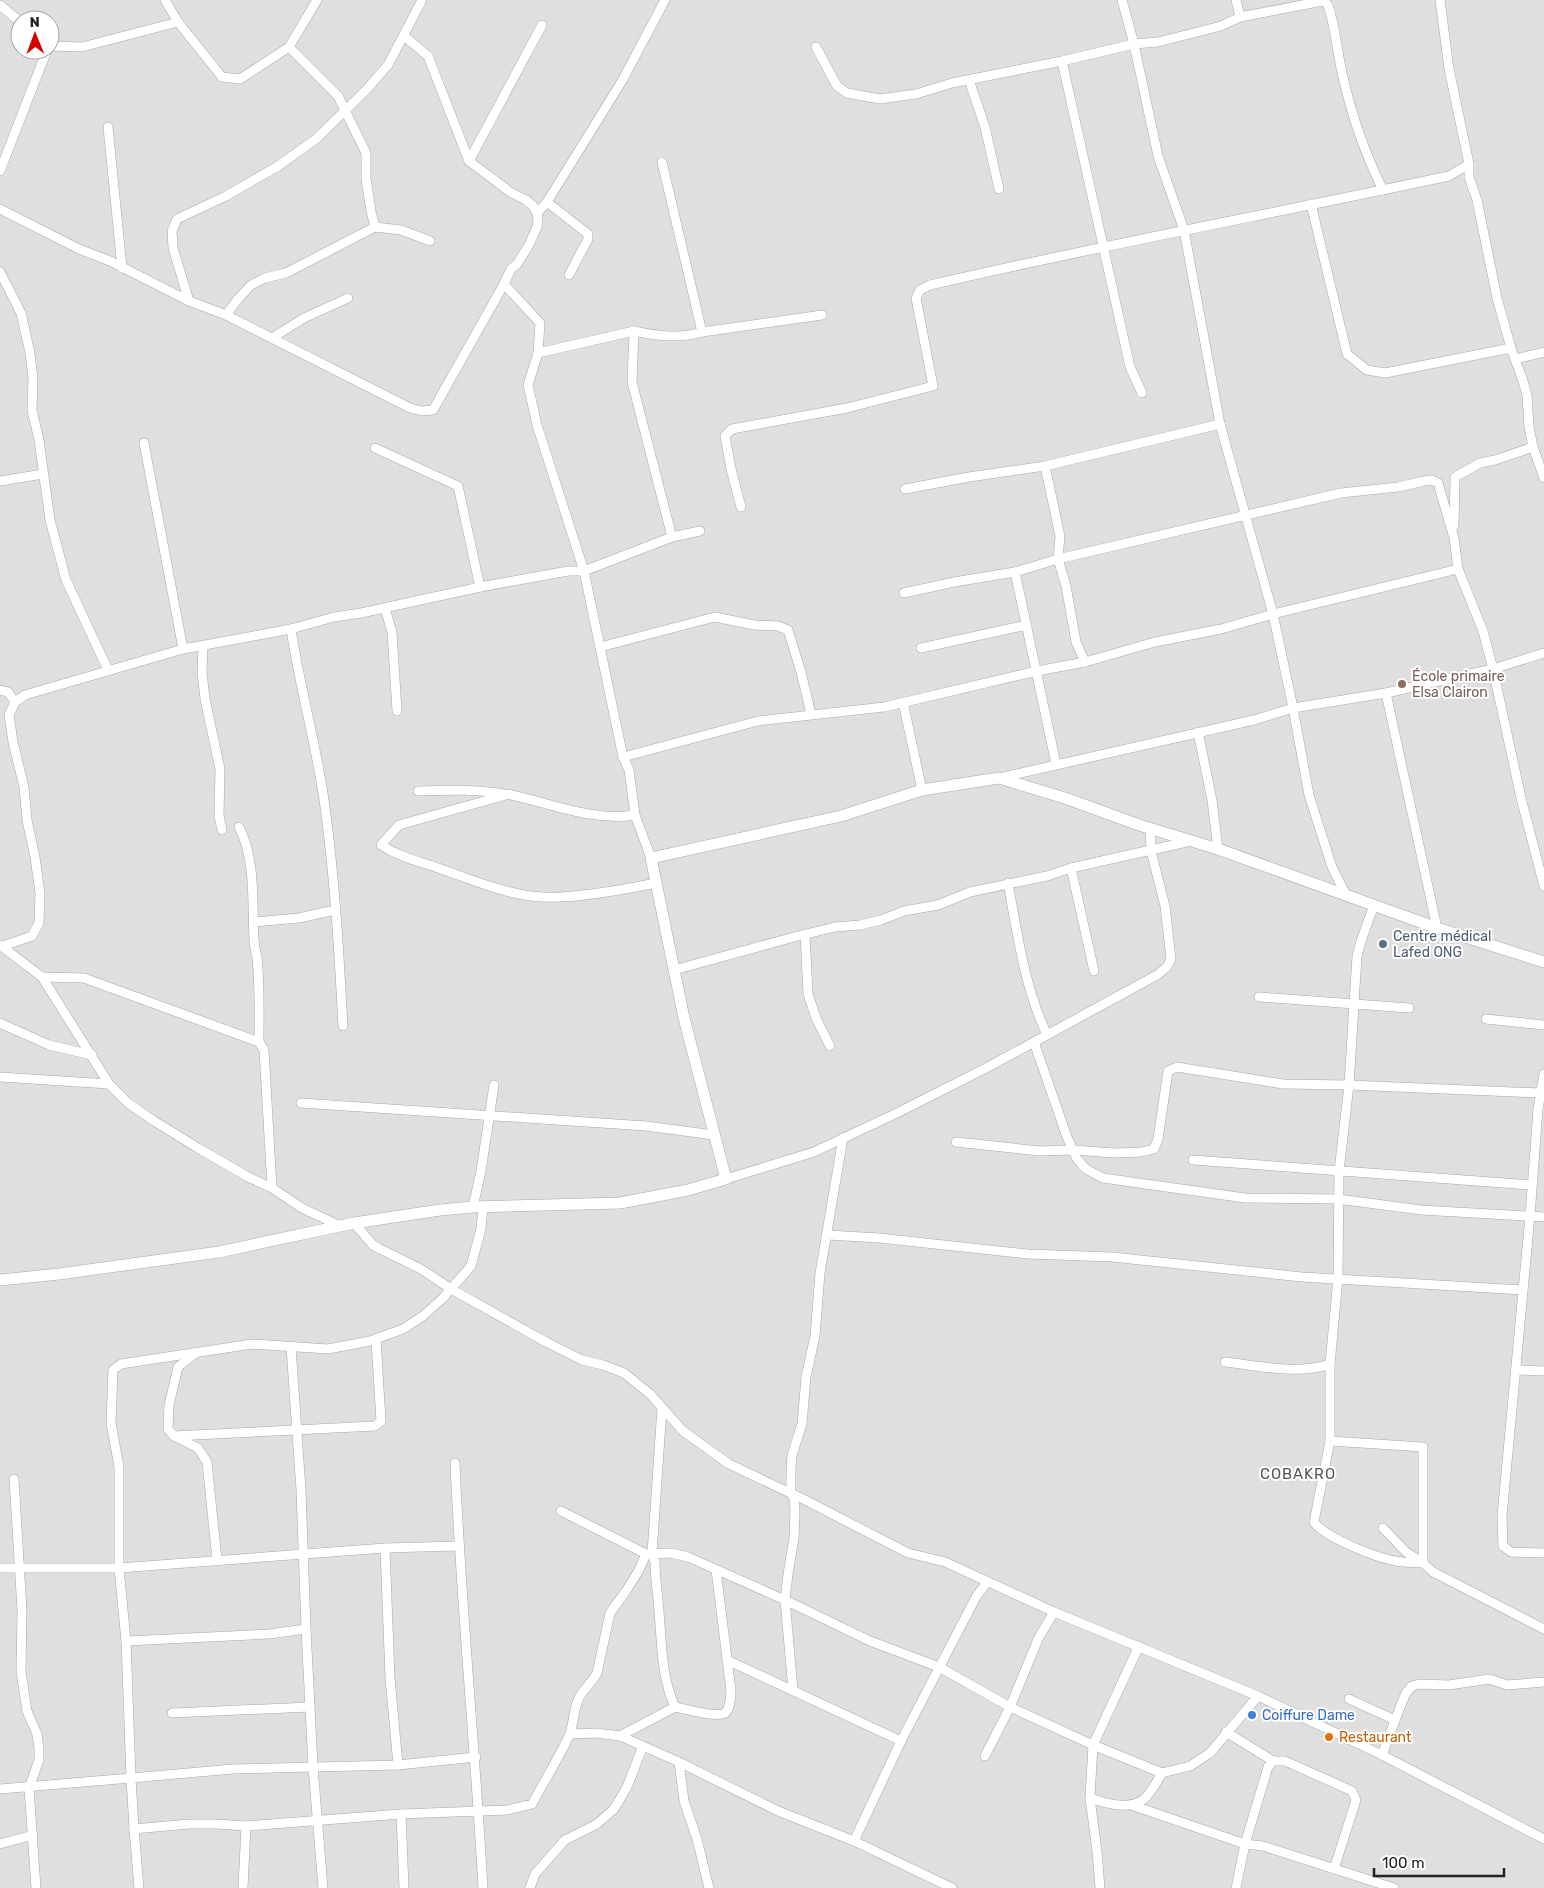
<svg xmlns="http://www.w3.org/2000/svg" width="1544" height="1888" font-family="Rubik,sans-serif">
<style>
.residential{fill:#e0dfdf;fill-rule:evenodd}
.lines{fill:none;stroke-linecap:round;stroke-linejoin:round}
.minor-casing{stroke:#a9a9a9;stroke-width:10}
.tertiary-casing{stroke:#a9a9a9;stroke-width:12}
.minor{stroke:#fff;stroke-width:9}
.tertiary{stroke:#fff;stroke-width:11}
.education-dot{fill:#8d6e63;stroke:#fff;stroke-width:2}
.service-dot{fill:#5c6f8a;stroke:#fff;stroke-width:2}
.shop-dot{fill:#3f7fe0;stroke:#fff;stroke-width:2}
.food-dot{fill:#e8710a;stroke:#fff;stroke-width:2}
.labels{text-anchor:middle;stroke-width:4;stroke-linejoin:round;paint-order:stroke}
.education-label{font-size:14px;fill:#785e54;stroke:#fff;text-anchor:start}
.service-label{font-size:14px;fill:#4e5e75;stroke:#fff;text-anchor:start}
.shop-label{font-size:14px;fill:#366cbe;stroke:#fff;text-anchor:start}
.food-label{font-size:14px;fill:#c56008;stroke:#fff;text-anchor:start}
.neighbourhood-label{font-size:15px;letter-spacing:1px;fill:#555;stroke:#fff}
</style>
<rect width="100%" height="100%" fill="#f2efe9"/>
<path class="residential" d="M0,0H1544V1888H0ZM20,20H50V50H20Z"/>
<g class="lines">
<defs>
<g id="minor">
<path d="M165,0L178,22L222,77L240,79L289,47L338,96L366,153V179L371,211L375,227L401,230L430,241"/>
<path d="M1122,0L1134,44L1158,156L1184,230L1220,424L1273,614L1293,708L1309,795L1332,867L1346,895"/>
<path d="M1236,0L1240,17L1323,1L1328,5C1336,29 1337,53 1343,77C1352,116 1365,154 1383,190"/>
<path d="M1440,0L1449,69L1469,164V177L1477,200L1497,298L1511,348L1523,381L1527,395L1529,427L1533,447L1544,478"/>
<path d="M0,5L20,22"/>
<path d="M404,36L428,56L469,161L510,192L526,200L533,206L537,213L538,219L537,227L529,245L517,264L511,269L504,284L540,323L538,353L528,385L537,425L584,571L623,757L629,770L635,815L651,858"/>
<path d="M50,46L82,47L178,22"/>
<path d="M289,47L317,0"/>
<path d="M816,47L837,86L847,93L880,99L916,94L952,83L1062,61L1134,44L1158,42L1221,26L1240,17"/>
<path d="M1062,61L1130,367L1142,393"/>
<path d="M969,80L985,127L999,189"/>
<path d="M108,127L122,268"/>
<path d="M469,161L542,25"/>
<path d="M662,162L702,332"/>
<path d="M0,171L47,50"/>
<path d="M547,202L588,234V239L569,275"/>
<path d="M1311,204L1347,354L1367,370L1385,373L1511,348"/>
<path d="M0,209L79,249L110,261L189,301L226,315L410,408L422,411L433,410L504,284"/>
<path d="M537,213L547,202L622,81L665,0"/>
<path d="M0,272L21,313L30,353L33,379L32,410L39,440L50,520L66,580L108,670"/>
<path d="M189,301L173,248L172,231L177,219L226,196L278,166L316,139L367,89L388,65L422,0"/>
<path d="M226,315L238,299L251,285L265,278L286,273L375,227"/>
<path d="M634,331C657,336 679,339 702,332L822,315"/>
<path d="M272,338L304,318L348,298"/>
<path d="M538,353L634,331L632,382L672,537"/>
<path d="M1515,359L1544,352"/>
<path d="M144,443L183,649"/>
<path d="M375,448L458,486L480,587"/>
<path d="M1045,466L1060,536L1058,559L1066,586L1076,642L1085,662"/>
<path d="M0,481L43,474"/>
<path d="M905,489L969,477L1045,466L1220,424"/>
<path d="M741,507L731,469L725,436L732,429L847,408L933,386L916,298L920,290L930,285C1102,245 1276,213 1449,176L1469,164"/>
<path d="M1454,526L1455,477L1480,463L1495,460L1533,447"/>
<path d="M1015,572L1056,764"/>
<path d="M904,593L954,582L1015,572L1058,559L1341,493L1398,487L1424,481L1432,480L1438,483L1454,538L1458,569L1483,631L1493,669L1521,798L1544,886"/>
<path d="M385,608L392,632L397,711"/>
<path d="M291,629C300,689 317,747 325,807C335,880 339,953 343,1026"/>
<path d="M203,646L202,672L205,699L220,769L219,816L222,830"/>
<path d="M600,647L715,617L754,625L778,626L788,630L801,672L811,714"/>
<path d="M921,648L1027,625"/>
<path d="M0,690L8,692L15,702"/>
<path d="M1386,693L1437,928"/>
<path d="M903,702L922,790"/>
<path d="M1198,732L1212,800L1218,849"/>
<path d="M623,757L758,721L884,707L1037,671L1085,662L1155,642L1221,629L1273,614L1458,569"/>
<path d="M999,778L1254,720L1293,708L1386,693L1493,669L1544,653"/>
<path d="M418,791C449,790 481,789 511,795C550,803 594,822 635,815"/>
<path d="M509,794L399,825L381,845C401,858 419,861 441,869C470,879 500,892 531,896C565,901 622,890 656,883"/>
<path d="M239,827C256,860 252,902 254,939C254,945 256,952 257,958C260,986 259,1014 259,1042"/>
<path d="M1071,868L1094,971"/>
<path d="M1008,883C1018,937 1024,985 1047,1035"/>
<path d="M1374,905L1361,941L1357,956L1349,1085L1339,1171L1338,1278L1330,1364V1441L1314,1522C1324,1537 1377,1558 1396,1561C1405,1563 1415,1562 1423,1563"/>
<path d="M254,922L299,918L335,910"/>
<path d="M805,934L808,994L816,1018L830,1046"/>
<path d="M0,945L42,977L109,1084L128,1103L154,1121L198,1148L248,1177L272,1188L302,1208L340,1226"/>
<path d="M3,946L32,936L39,923L40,893L35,857L27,820L24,787L13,742L9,715L15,702L25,695L183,649L291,629L334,617L361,613L480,587L568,571H584L672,537L700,531"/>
<path d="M674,970L794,937L835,927L860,925L881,920L904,911L938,905L970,892L1047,876L1071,868L1191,841"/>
<path d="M42,977L84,978L259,1042L264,1050L272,1188"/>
<path d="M1259,997L1409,1008"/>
<path d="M1486,1019L1544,1025"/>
<path d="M0,1023L49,1045L92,1055"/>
<path d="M1034,1042L1067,1137L1077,1159L1086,1169L1103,1178L1245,1198L1338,1199L1421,1210L1544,1217"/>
<path d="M1544,1074L1538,1109L1530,1216L1502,1516L1503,1546L1511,1552L1544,1553"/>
<path d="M0,1077L109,1084"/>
<path d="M301,1103L646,1126L714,1135"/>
<path d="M956,1142L1040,1151L1073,1150L1114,1153L1142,1152L1154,1149L1158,1139L1168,1071L1177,1067L1283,1084L1349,1085L1540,1093"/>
<path d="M1193,1160L1531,1185"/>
<path d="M726,1179L814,1152L899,1112L988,1067L1157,975L1167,967L1171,959L1165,906L1151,851L1150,828"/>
<path d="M473,1207L481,1171L494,1085"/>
<path d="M354,1223L373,1245L380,1249L421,1269L451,1289L546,1342L582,1360L603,1365L624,1373L650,1394L683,1431L729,1464L805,1500L908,1553L945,1562L1054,1612L1258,1696L1382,1755L1544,1839"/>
<path d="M828,1235L879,1238L1028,1254L1112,1257L1302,1277L1523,1290"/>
<path d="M291,1347L301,1490L306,1629L313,1767L323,1888"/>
<path d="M196,1353L178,1367L169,1405L168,1429L174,1436L198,1448L207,1462L217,1560"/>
<path d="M1225,1362C1260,1366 1297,1375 1330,1364"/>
<path d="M1516,1370L1544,1371"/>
<path d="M662,1408L652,1553L655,1562C655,1579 658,1595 659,1612C662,1645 661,1676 675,1707L620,1736L679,1762L684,1801L697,1839L709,1888"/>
<path d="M174,1436L375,1426L381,1421L376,1339"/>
<path d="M1330,1441L1423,1447V1563"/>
<path d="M455,1463C461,1605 475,1746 483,1888"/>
<path d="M14,1479L22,1610L21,1672L27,1711L37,1734L39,1748V1760L29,1788L36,1888"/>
<path d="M561,1511L646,1554L671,1553L688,1557L785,1600L870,1641L939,1667L1010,1707L1093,1745L1162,1773"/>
<path d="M1383,1528L1406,1552L1423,1563L1433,1572L1544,1629"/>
<path d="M385,1548L390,1678L398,1765"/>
<path d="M0,1568H119L385,1548L458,1546"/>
<path d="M126,1641L269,1634L306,1629"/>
<path d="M727,1660L901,1741"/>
<path d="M793,1690L785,1600L788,1574L794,1538L795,1511L794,1499L791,1493V1468L792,1455L802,1424L806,1377L815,1336L820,1273L843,1138"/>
<path d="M1349,1699L1395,1720"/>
<path d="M675,1707C685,1709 717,1718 725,1713C731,1708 730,1698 731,1691L716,1570"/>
<path d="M172,1713L310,1707"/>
<path d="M1226,1732L1273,1761"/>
<path d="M570,1734L596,1733L620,1736"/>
<path d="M1382,1755L1402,1702L1406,1693L1412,1686L1419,1684L1449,1685L1489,1679L1507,1685L1544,1682"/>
<path d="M985,1756L1010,1707L1039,1637L1054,1612"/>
<path d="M476,1757L398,1765L233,1769L131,1778L134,1829L189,1824H216L246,1826L401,1814L508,1810L532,1804C544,1782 558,1759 569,1736C574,1724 573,1710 579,1698C584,1688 592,1683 597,1673L610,1613L626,1591L639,1570L646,1554"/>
<path d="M679,1762L778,1811L854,1841"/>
<path d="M0,1789L131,1778L126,1641L119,1568V1467L111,1423L113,1370L121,1364L252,1344L328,1349L370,1341L403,1329L423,1316L443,1298L471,1266L481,1229L483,1207"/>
<path d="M1090,1798C1106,1803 1129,1811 1144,1799C1151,1793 1157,1781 1162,1773L1190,1766L1210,1753L1258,1696"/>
<path d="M1131,1805L1245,1844L1268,1767L1273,1761H1285L1352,1791L1356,1800L1334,1869"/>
<path d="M401,1814L404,1888"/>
<path d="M134,1829L139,1888"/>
<path d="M0,1844L33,1835"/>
<path d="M243,1888L246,1826"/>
<path d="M530,1888L535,1874L565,1840L597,1824L614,1809L627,1787L643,1746"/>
<path d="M952,1888L854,1841L901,1741L976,1597L987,1582"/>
<path d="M1100,1888L1097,1851L1090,1798L1093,1745L1139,1646"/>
<path d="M1236,1888L1245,1844L1263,1846L1394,1888"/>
</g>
<path id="tertiary" d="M0,1280L59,1274L219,1252L354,1223L440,1210L473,1207L620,1203L688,1190L726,1179L684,1018L651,858L841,816L922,790L999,778L1065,798L1139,825L1218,849L1437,928L1544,962"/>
</defs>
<use href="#minor" class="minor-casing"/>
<use href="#tertiary" class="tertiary-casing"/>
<use href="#minor" class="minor"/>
<use href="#tertiary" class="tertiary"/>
</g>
<circle class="education-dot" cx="1402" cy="684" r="5"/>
<circle class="service-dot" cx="1383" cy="944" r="5"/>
<circle class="shop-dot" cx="1252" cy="1715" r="5"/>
<circle class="food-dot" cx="1329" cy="1737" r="5"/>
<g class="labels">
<g class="education-label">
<text x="1412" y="681">École primaire<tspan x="1412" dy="16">Elsa Clairon</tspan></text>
</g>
<g class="service-label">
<text x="1393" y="941">Centre médical<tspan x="1393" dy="16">Lafed ONG</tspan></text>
</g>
<g class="shop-label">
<text x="1262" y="1720">Coiffure Dame</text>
</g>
<g class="food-label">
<text x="1339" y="1742">Restaurant</text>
</g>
<g class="neighbourhood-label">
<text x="1298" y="1479">COBAKRO</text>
</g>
</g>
<g transform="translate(35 35) rotate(359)"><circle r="24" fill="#ffffff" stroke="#a7a7a7"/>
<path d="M0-4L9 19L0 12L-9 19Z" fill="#d40000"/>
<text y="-8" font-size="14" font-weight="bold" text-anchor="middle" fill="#222222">N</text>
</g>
<path d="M1374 1868v8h130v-8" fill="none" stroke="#222222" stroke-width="2.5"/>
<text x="1382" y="1868" font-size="15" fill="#222222" stroke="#ffffff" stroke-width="4" paint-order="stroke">100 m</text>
</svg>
